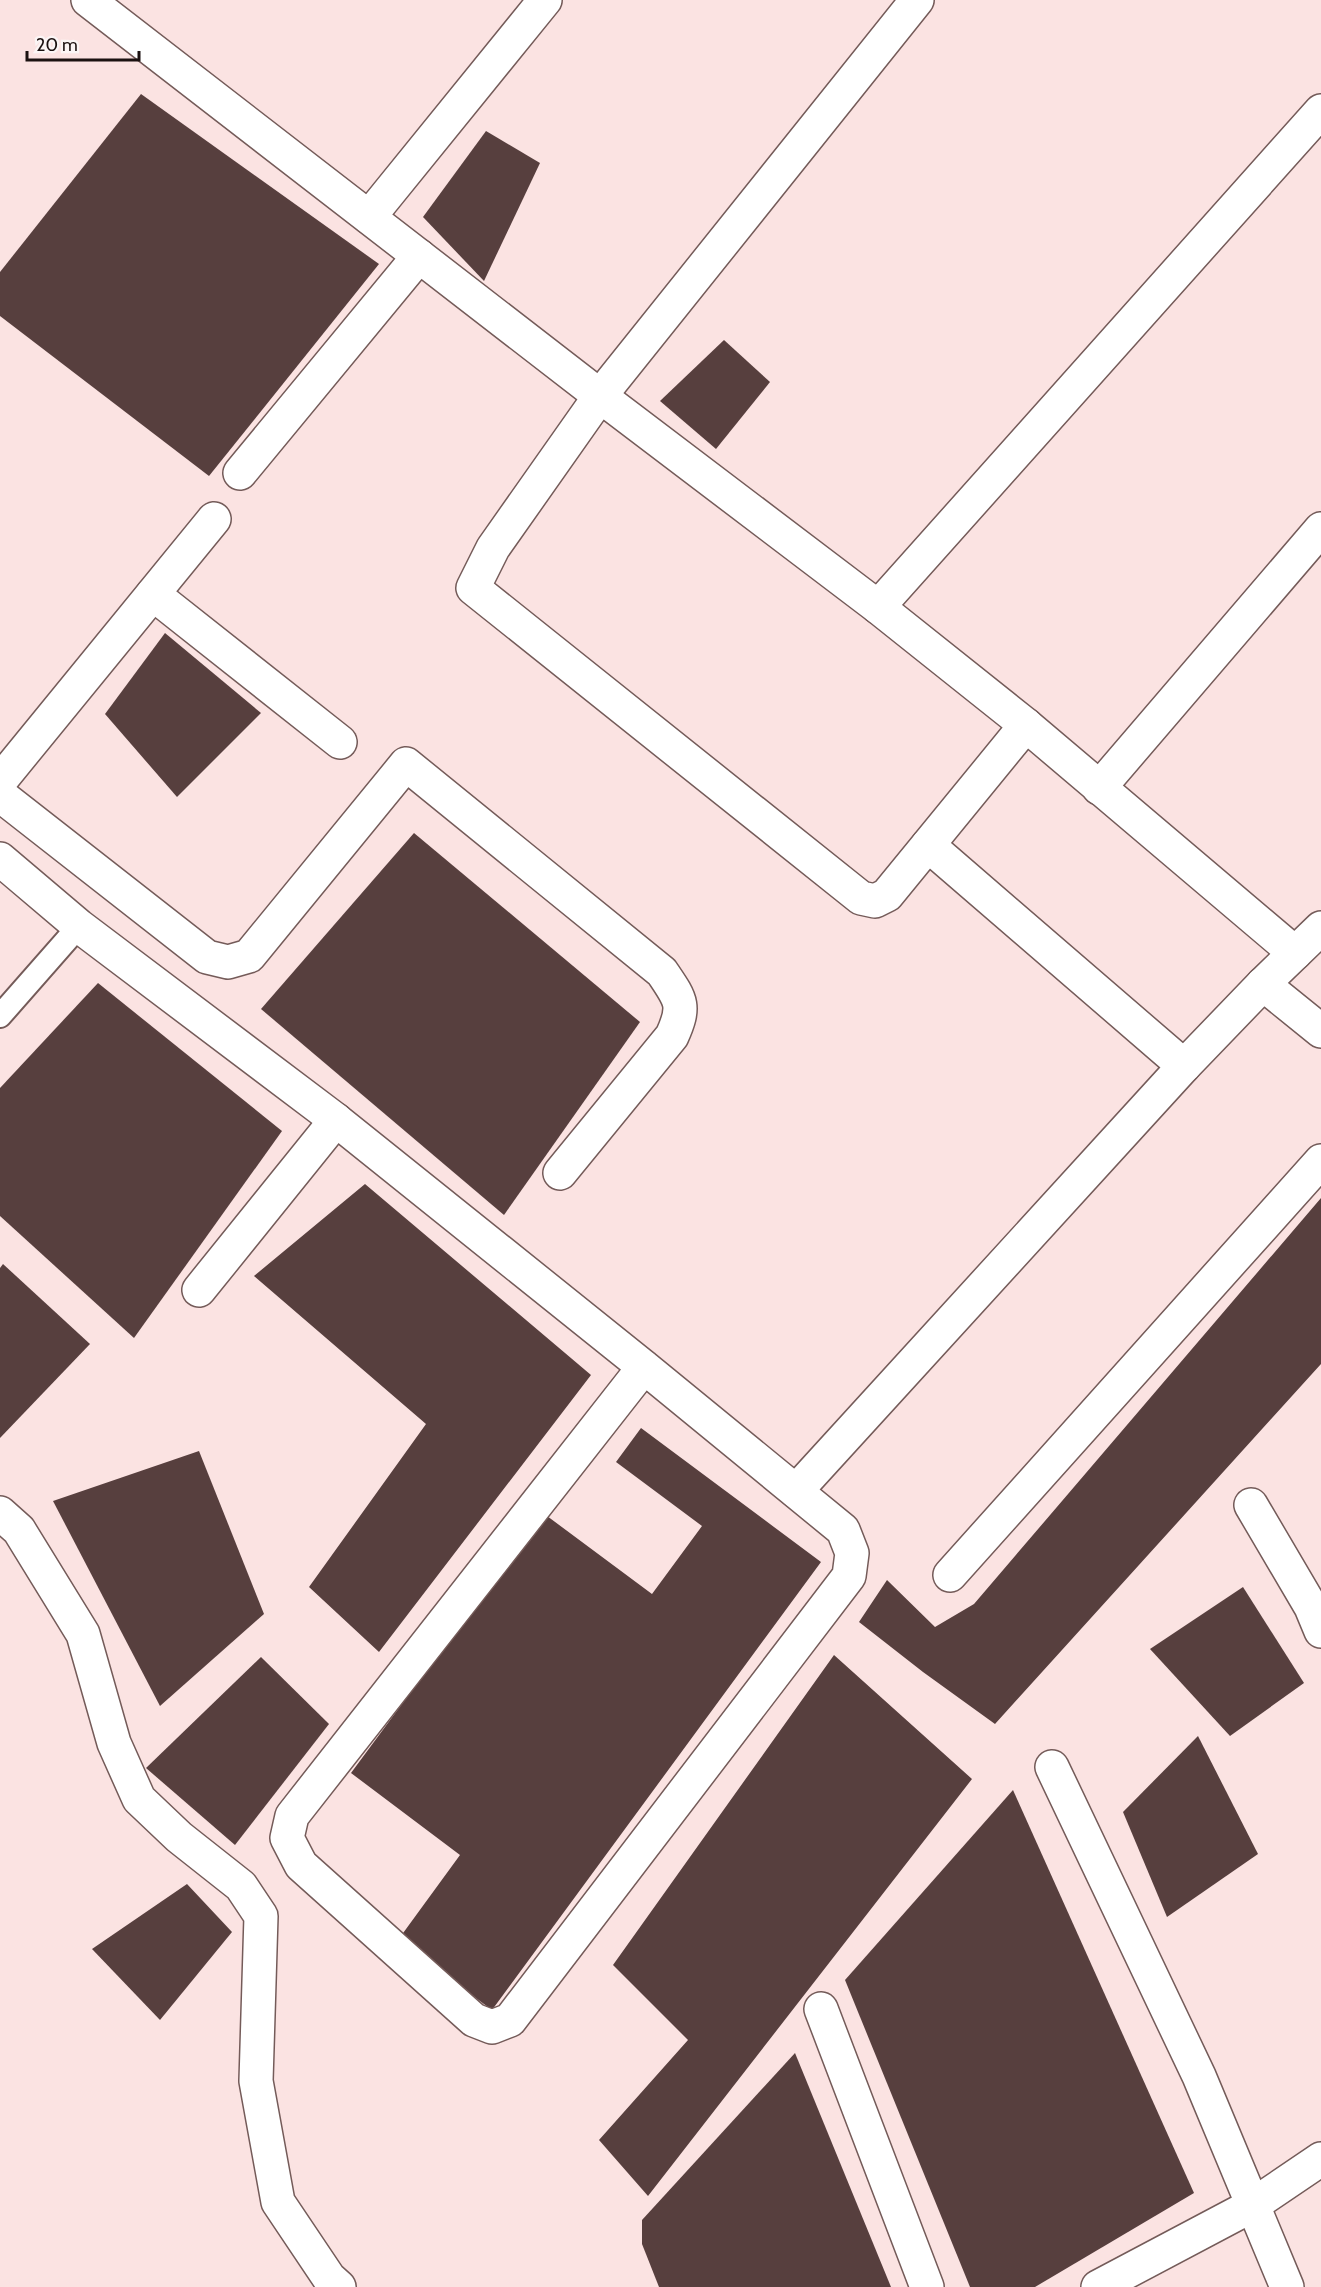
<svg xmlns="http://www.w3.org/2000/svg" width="1321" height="2287" font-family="Cabin,sans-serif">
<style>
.building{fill:#573f3e}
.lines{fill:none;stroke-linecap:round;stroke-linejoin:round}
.service-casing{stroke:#745b59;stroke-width:26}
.minor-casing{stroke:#745b59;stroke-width:36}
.service{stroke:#fff;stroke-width:22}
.minor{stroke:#fff;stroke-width:33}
</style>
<rect width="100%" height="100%" fill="#fbe3e2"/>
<g class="building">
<path d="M141,94L379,264L209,476L0,316V272Z"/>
<path d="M486,131L540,163L484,281L423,217Z"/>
<path d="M724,340L770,382L716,449L660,401Z"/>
<path d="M165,633L261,713L177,797L105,714Z"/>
<path d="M414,833L640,1022L504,1215L261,1009Z"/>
<path d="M98,983L282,1131L134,1338L0,1216V1088Z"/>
<path d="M365,1184L591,1375L379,1652L309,1587L426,1424L254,1276Z"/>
<path d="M1321,1198V1364L995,1724L923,1672L859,1622L887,1580L935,1627L974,1604Z"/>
<path d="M3,1264L90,1344L0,1438V1268Z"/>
<path d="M641,1428L821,1562L492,2010L398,1940L460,1855L351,1773L543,1513L652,1594L702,1526L616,1462Z"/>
<path d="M199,1451L264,1614L160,1706L53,1501Z"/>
<path d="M1243,1587L1304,1683L1230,1736L1150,1649Z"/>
<path d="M834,1655L972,1779L648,2196L599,2140L688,2040L613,1965Z"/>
<path d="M261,1657L329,1724L235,1845L146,1768Z"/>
<path d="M1198,1736L1258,1854L1167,1917L1123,1812Z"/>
<path d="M1013,1790L1194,2193L1035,2287H970L845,1980Z"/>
<path d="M187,1884L232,1932L160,2020L92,1949Z"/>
<path d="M795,2053L891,2287H659L642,2244V2220Z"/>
</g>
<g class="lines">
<defs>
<path id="service" d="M0,1016L79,926"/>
<g id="minor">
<path d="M88,0L600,396L878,607L1026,725L1295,953"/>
<path d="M917,0L600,396L493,548L473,588L861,898L875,901L887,895L1026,725"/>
<path d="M369,217L545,0"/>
<path d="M240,473L419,256"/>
<path d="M153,594L340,742"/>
<path d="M878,607L1321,111"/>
<path d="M0,781L214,519"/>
<path d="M1099,788L1321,529"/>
<path d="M0,795L207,957L228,962L249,956L406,764L662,972C681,1000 686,1005 672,1036L560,1173"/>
<path d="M928,845L1184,1066"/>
<path d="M0,859L79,926L336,1120L644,1367L843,1530L852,1553L849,1576L510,2020L492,2027L474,2020L301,1865L287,1838L292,1816L644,1367"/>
<path d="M1263,984L1321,1031"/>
<path d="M199,1290L336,1120"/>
<path d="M796,1491L1184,1066L1263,984L1321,928"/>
<path d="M1251,1505L1311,1607L1321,1631"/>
<path d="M0,1513L19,1530L83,1634L114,1743L139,1799L179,1837L241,1886L261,1916L256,2081L278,2202L329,2278L339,2287"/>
<path d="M950,1575L1321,1161"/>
<path d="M1052,1767L1199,2076L1287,2287"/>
<path d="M821,2009L927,2287"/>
<path d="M1098,2287L1253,2205L1321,2159"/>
</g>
</defs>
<use href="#service" class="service-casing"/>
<use href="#minor" class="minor-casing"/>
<use href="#service" class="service"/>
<use href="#minor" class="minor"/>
</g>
<path d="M27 51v9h112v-9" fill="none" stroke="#1b1110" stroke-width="3"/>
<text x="36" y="51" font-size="18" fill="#1b1110" stroke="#fbf5f5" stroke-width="4.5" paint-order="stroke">20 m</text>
</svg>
